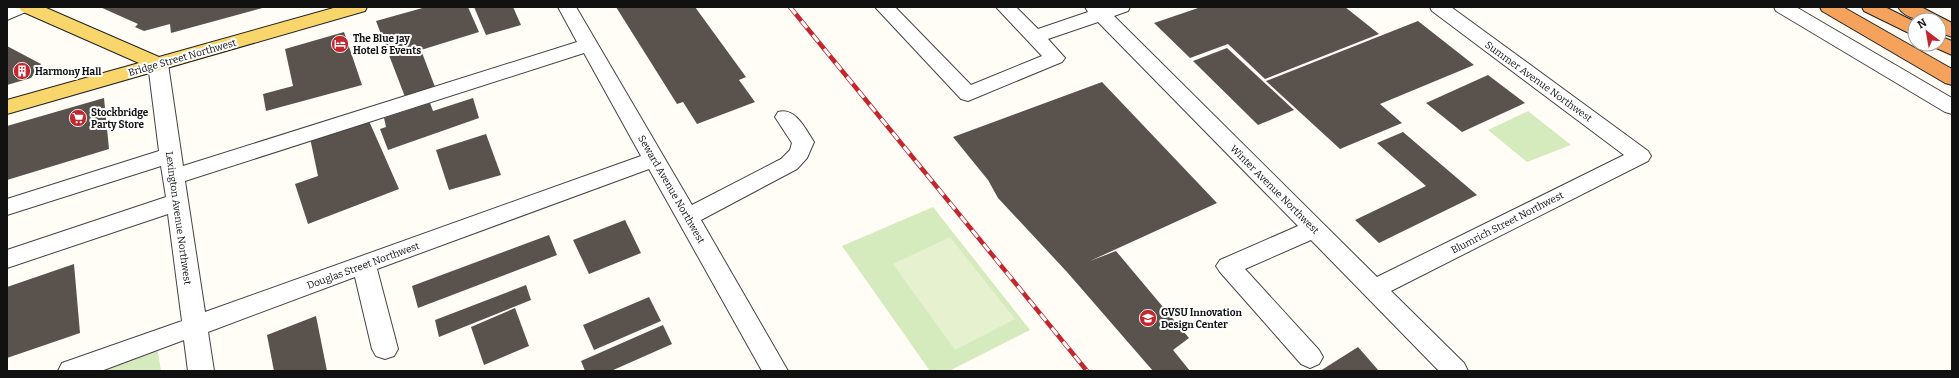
<svg xmlns="http://www.w3.org/2000/svg" width="1959" height="378" font-family="Bitter,serif">
<style>
.green{fill:#d5ebbd}
.pitch{fill:#e6f2cf}
.building{fill:#5a524d}
.lines{fill:none;stroke-linecap:round;stroke-linejoin:round}
.minor-casing{stroke:#444;stroke-width:2}
.major-casing{stroke:#222;stroke-width:2}
.highway-casing{stroke:#222;stroke-width:2}
.minor{fill:#fff;fill-rule:evenodd}
.major{fill:#f9d66b;fill-rule:evenodd}
.highway{fill:#f5a25d;fill-rule:evenodd}
.rail-casing{stroke:#c4262e;stroke-width:4.5}
.rail{stroke:#fff;stroke-width:3;stroke-dasharray:9;stroke-linecap:butt}
.labels{text-anchor:middle;stroke-width:4;stroke-linejoin:round;paint-order:stroke}
.poi-label{font-size:10px;font-weight:bold;fill:#111;stroke:#fff;text-anchor:start}
.street-label{font-size:10px;fill:#111;stroke:#fff}
</style>
<rect width="100%" height="100%" fill="#fffdf5"/>
<g class="green">
<path d="M1528,111L1571,145L1527,162L1488,130Z"/>
<path d="M933,207L1030,330L949,371H930L842,246Z"/>
<path d="M157,346L161,371H88Z"/>
</g>
<path class="pitch" d="M950,237L1015,319L955,350L893,264Z"/>
<g class="building">
<path d="M100,7H266L171,33L170,24L144,31L135,27L138,24Z"/>
<path d="M426,7H468L479,32L421,50L435,87L405,97L376,21Z"/>
<path d="M474,7H513L521,25L486,35Z"/>
<path d="M616,7H695L746,77L739,80L755,102L697,124L683,102L677,104Z"/>
<path d="M1201,7H1345L1379,34L1265,79L1228,44L1190,58L1154,23Z"/>
<path d="M1418,21L1474,65L1380,104L1402,123L1340,149L1266,81Z"/>
<path d="M344,32L362,85L266,111L263,94L293,86L285,49Z"/>
<path d="M7,46L41,64L31,78L7,85Z"/>
<path d="M1227,48L1294,110L1258,125L1193,61Z"/>
<path d="M1488,75L1525,103L1462,132L1426,103Z"/>
<path d="M1102,82L1217,203L1090,261L1116,251L1189,338L1173,350L1190,371H1153L1067,272L998,198L988,180L953,137Z"/>
<path d="M104,98L109,149L7,180V126Z"/>
<path d="M473,98L479,118L388,150L380,129L386,127L384,118L430,103L433,111Z"/>
<path d="M369,121L399,189L308,224L295,184L318,176L310,138Z"/>
<path d="M1403,132L1477,195L1379,243L1355,220L1426,186L1377,143Z"/>
<path d="M486,134L501,175L449,190L436,150Z"/>
<path d="M625,220L641,253L589,274L573,240Z"/>
<path d="M549,235L557,255L418,308L412,286Z"/>
<path d="M74,264L80,333L7,358V287Z"/>
<path d="M526,285L531,300L439,337L435,320Z"/>
<path d="M649,297L661,321L594,350L583,325Z"/>
<path d="M515,308L529,346L484,365L471,327Z"/>
<path d="M316,316L327,371H274L267,335Z"/>
<path d="M663,325L672,344L611,371H585L581,361Z"/>
<path d="M1358,347L1379,371H1320Z"/>
</g>
<g class="lines">
<defs>
<g id="minor">
<path d="M7,7H30L28,11L7,20Z"/>
<path d="M558,7H576L692,205L781,159L790,150L792,143L775,117L778,112C795,107 805,128 814,142L807,158L797,169L701,220L788,371H762L649,169L377,269L398,349L394,356L385,359L376,356L372,349L355,277L208,332L214,371H188L184,340L101,371H58L62,363L182,321L168,214L7,268V250L166,197L161,166L7,215V199L159,151L148,64L151,59L158,58L165,59L168,64L183,166L577,42ZM584,53L641,156L205,312L185,181Z"/>
<path d="M875,7H895L971,85L1042,56L996,7H1016L1038,29L1088,12L1085,7H1130L1128,11L1114,16L1377,277L1624,155L1432,11L1430,7H1451L1648,151L1651,156L1648,161L1391,291L1464,363L1468,371H1439L1311,240L1245,269L1319,350L1323,357L1319,364L1310,368L1301,364L1220,272L1216,266L1220,260L1298,226L1098,22L1048,39L1065,58L1062,62L968,101L961,99Z"/>
<path d="M1774,7H1796L1952,98V114L1945,112L1776,11Z"/>
</g>
<path id="major" d="M19,7H44L159,57L337,7H367L365,11L7,114V100L139,63L21,11Z"/>
<g id="highway">
<path d="M1820,7H1843L1952,69V85L1945,83L1822,11Z"/>
<path d="M1862,7H1885L1915,22V36L1864,11Z"/>
<path d="M1898,7H1921L1952,23V37L1939,32V20C1924,20 1907,21 1898,7Z"/>
<path d="M1939,36L1952,41V55L1932,46L1931,44H1939Z"/>
</g>
</defs>
<use href="#minor" class="minor-casing"/>
<use href="#major" class="major-casing"/>
<use href="#highway" class="highway-casing"/>
<use href="#minor" class="minor"/>
<use href="#major" class="major"/>
<use href="#highway" class="highway"/>
<defs>
<path id="rail" d="M790,7L1087,371"/>
</defs>
<use href="#rail" class="rail-casing"/>
<use href="#rail" class="rail"/>
</g>
<defs>
<symbol id="hotel-disc" viewBox="-11 -11 22 22"><circle r="9.5" fill="#c4262e" stroke="#fff"/><path d="M-6-4.5h1.5V1H6V5H4.5V3h-9V5H-6ZM-4 0a1.8 1.8 0 1 1 3.6 0ZM.5 0V-2.5h3Q6-2.5 6 0Z" fill="#fff"/></symbol>
<symbol id="building-disc" viewBox="-11 -11 22 22"><circle r="9.5" fill="#c4262e" stroke="#fff"/><path d="M-4-6H4V6H1V3H-1V6H-4ZM-2.5-4.3h1.7v1.8h-1.7ZM.8-4.3h1.7v1.8H.8ZM-2.5-1h1.7V.8h-1.7ZM.8-1h1.7V.8H.8Z" fill="#fff"/></symbol>
<symbol id="supermarket-disc" viewBox="-11 -11 22 22"><circle r="9.5" fill="#c4262e" stroke="#fff"/><path d="M-6-5.5h2.5l.6 2H6L4.5 2H-2.5L-4.4-4H-6ZM-1.5 3.2a1.3 1.3 0 1 0 .1 0ZM3 3.2a1.3 1.3 0 1 0 .1 0Z" fill="#fff"/></symbol>
<symbol id="university-disc" viewBox="-11 -11 22 22"><circle r="9.5" fill="#c4262e" stroke="#fff"/><path d="M0-5L7-2L0 1L-7-2ZM-4 1L0 2.5L4 1V4Q0 6-4 4Z" fill="#fff"/></symbol>
</defs>
<g fill-rule="evenodd">
<use href="#hotel-disc" x="330" y="34" width="20" height="20"/>
<use href="#building-disc" x="12" y="61" width="20" height="20"/>
<use href="#supermarket-disc" x="68" y="108" width="20" height="20"/>
<use href="#university-disc" x="1138" y="308" width="20" height="20"/>
</g>
<g class="labels">
<g class="poi-label">
<text x="353" y="42">The Blue Jay<tspan x="353" dy="12">Hotel &amp; Events</tspan></text>
<text x="35" y="75">Harmony Hall</text>
<text x="91" y="116">Stockbridge<tspan x="91" dy="12">Party Store</tspan></text>
<text x="1161" y="316">GVSU Innovation<tspan x="1161" dy="12">Design Center</tspan></text>
</g>
<g class="street-label">
<text transform="translate(182 57) rotate(-16)" y="4">Bridge Street Northwest</text>
<text transform="translate(1539 81) rotate(36)" y="4">Summer Avenue Northwest</text>
<text transform="translate(672 189) rotate(60)" y="4">Seward Avenue Northwest</text>
<text transform="translate(1275 189) rotate(45)" y="4">Winter Avenue Northwest</text>
<text transform="translate(179 218) rotate(82)" y="4">Lexington Avenue Northwest</text>
<text transform="translate(1507 222) rotate(-27)" y="4">Blumrich Street Northwest</text>
<text transform="translate(363 265) rotate(-20)" y="4">Douglas Street Northwest</text>
</g>
</g>
<rect width="1959" height="378" fill="none" stroke="#111111" stroke-width="16"/>
<g transform="translate(1927 32) rotate(329)"><circle r="19" fill="#ffffff" stroke="#a0a0a0"/>
<path d="M0-3L7 15L0 10L-7 15Z" fill="#c4262e"/>
<text y="-6" font-size="11" font-weight="bold" text-anchor="middle" fill="#111111">N</text>
</g>
</svg>
